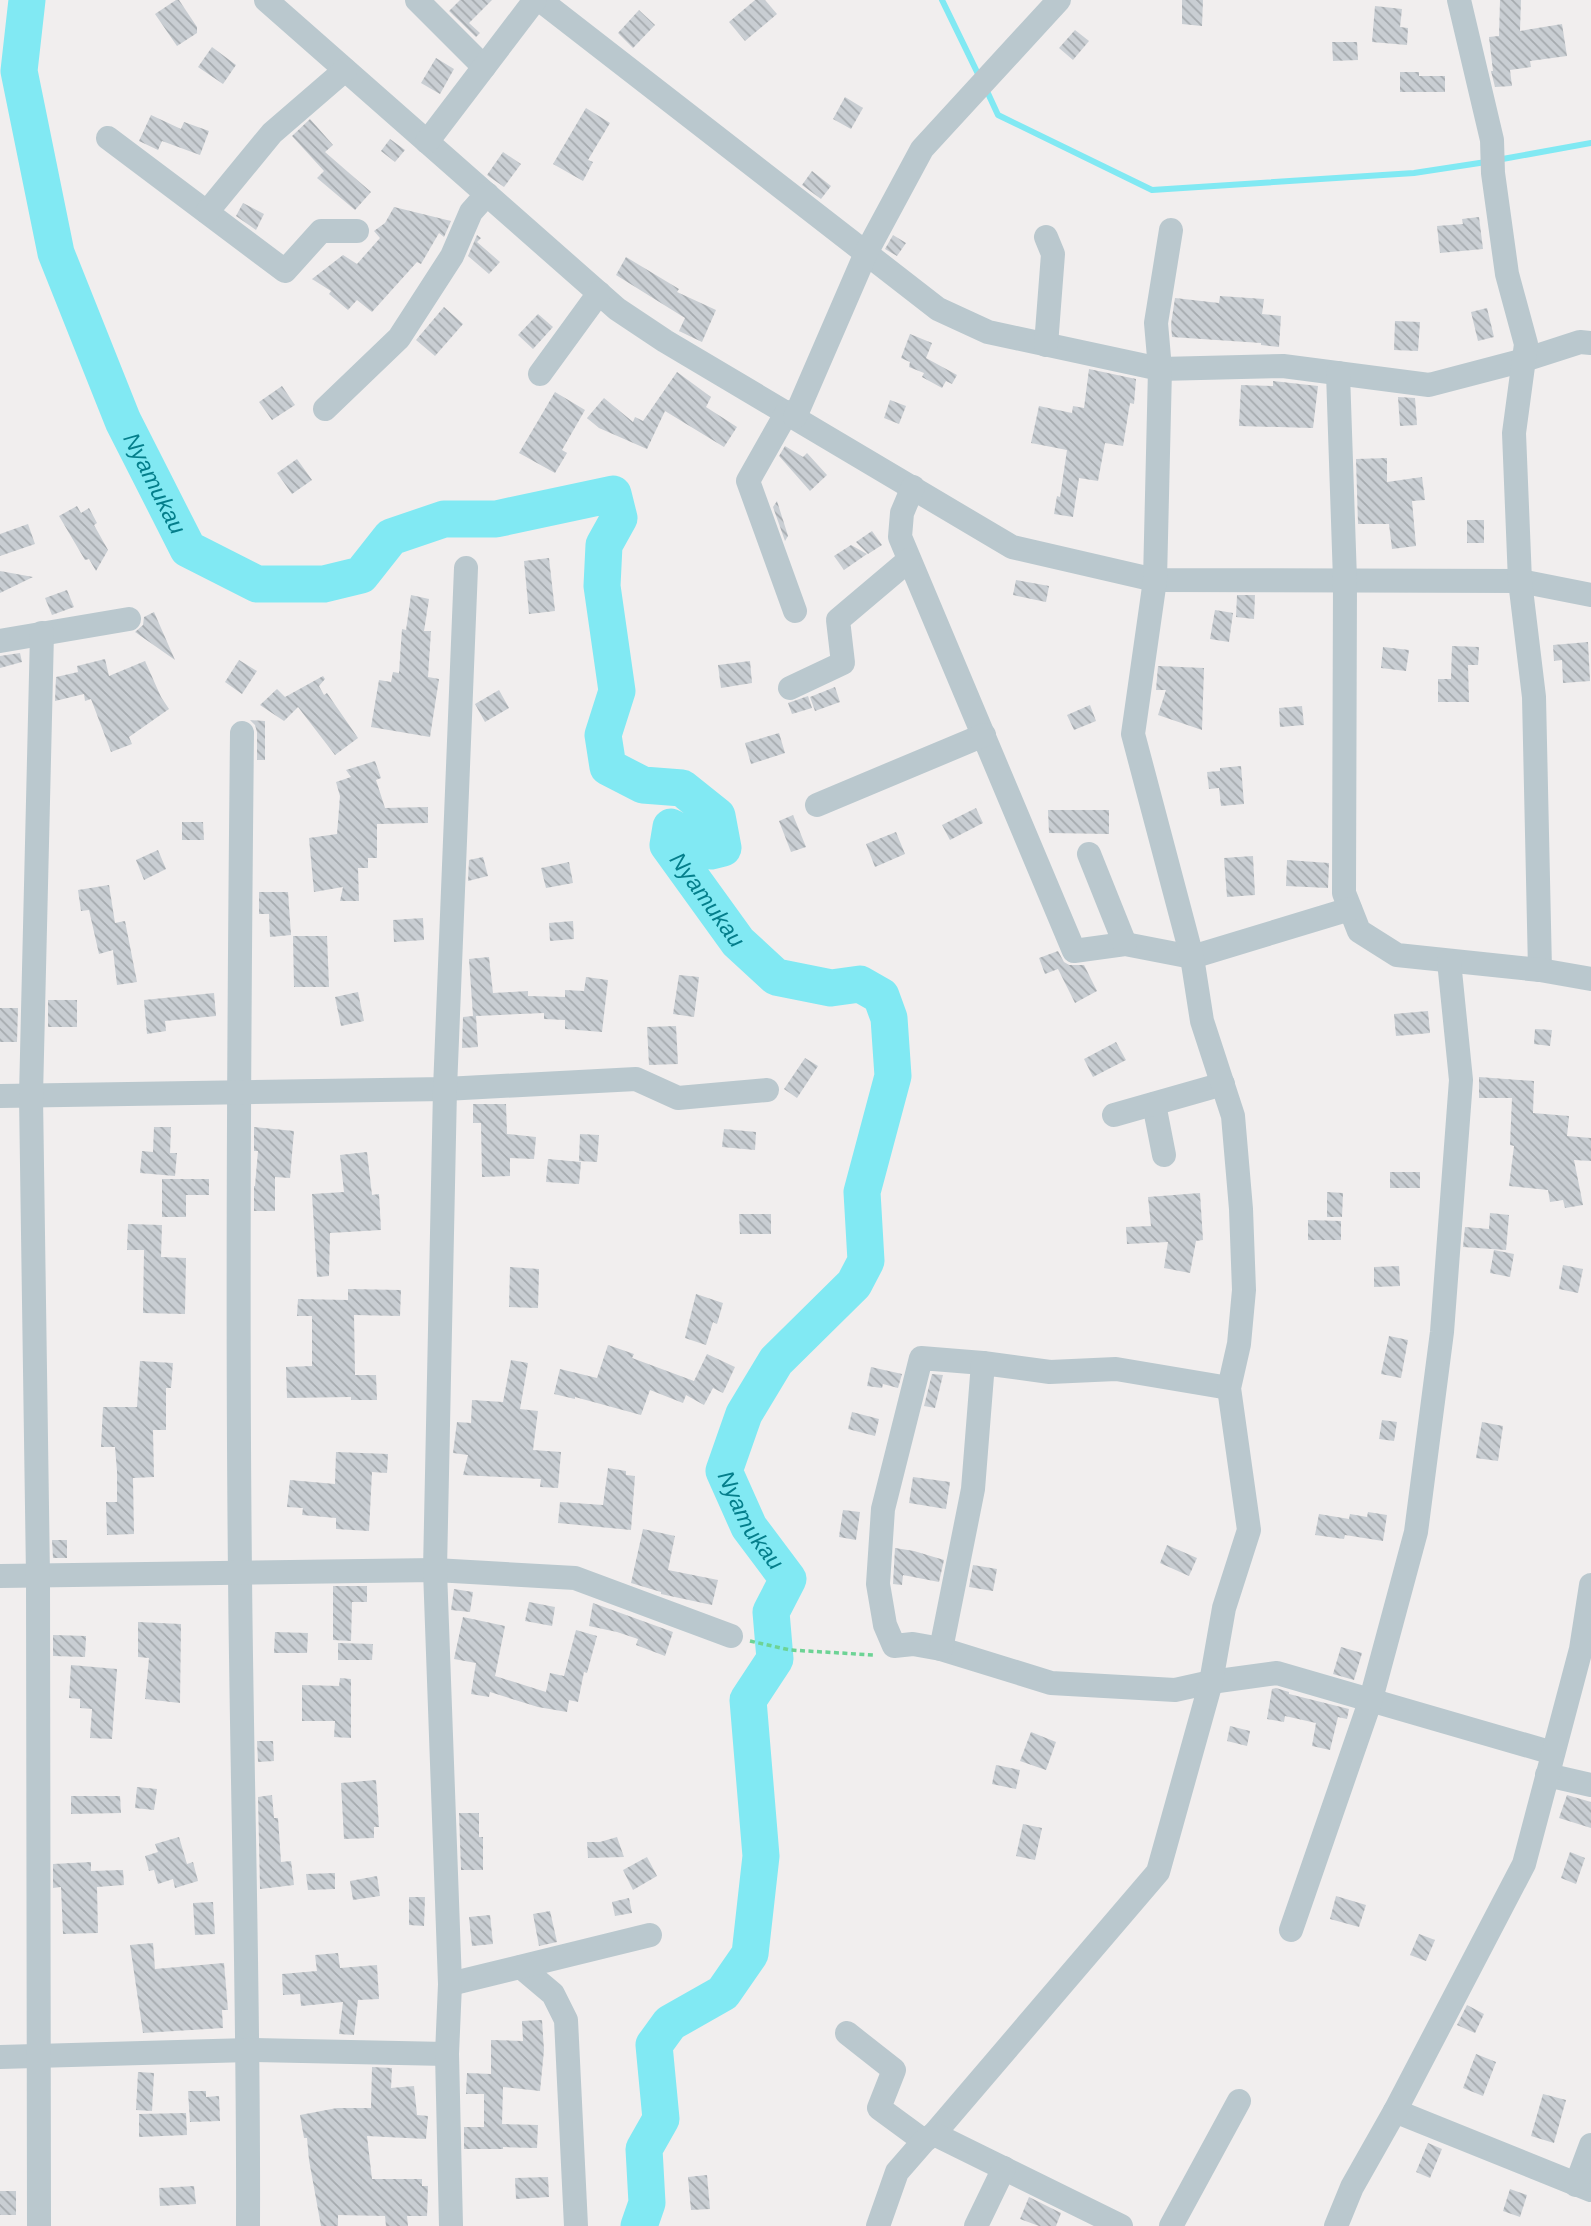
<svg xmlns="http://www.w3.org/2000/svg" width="1591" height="2226" font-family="Arial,sans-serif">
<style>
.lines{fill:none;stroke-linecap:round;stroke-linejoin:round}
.stream{stroke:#81e9f3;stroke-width:6}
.river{stroke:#81e9f3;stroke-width:37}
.building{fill:url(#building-back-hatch)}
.path{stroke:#6dd395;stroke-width:3.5;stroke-dasharray:5 3.5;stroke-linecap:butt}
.minor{stroke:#bac8ce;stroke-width:24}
.labels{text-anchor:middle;stroke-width:7;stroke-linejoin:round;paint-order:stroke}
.water-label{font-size:23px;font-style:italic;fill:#047e8b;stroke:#fff}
</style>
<defs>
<pattern id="building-back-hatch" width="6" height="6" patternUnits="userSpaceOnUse" patternTransform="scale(1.75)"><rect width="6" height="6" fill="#c9ced3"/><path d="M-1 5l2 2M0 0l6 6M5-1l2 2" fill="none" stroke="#a5aaae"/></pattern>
</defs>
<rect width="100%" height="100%" fill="#f1eeee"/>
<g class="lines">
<g class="stream">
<path d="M942,0L979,76"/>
<path d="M986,89L998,115L1152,190L1414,173L1486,162"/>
<path d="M1497,160L1591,143"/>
</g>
<path class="river" id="s1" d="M27,0L19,71L56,253L123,421L188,549L257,584H324L361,575L391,537L444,519H496L613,494L619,518L604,545L602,586L617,691L603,735L608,767L643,785L682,788L717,816L723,848L711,851L671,827L668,845L738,942L776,977L831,988L860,984L881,996L889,1018L893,1076L862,1192L866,1261L854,1284L776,1361L744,1414L724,1471L749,1527L788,1579L771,1612L775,1659L748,1700L761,1856L750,1954L723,1993L670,2023L654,2045L661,2119L644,2149L647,2203L639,2226"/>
</g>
<g class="building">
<path d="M176,0H179L197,27V33L177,46L155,14Z"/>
<path d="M460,0H492L469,23L480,33L476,37L449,11Z"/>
<path d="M755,0H765L777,14L745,41L729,22Z"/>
<path d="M1182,0H1203L1202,26L1182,24Z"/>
<path d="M1500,0H1521L1520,31L1562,24L1567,56L1530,61L1531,67L1510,70L1512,86L1495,87L1491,71H1493L1489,37L1499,36Z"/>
<path d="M1375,6L1402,9L1400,27L1408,28L1407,45L1372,42Z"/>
<path d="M639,10L655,25L633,48L618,33Z"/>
<path d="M1075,30L1089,41L1073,60L1059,48Z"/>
<path d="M1332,42H1357L1358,60L1333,61Z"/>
<path d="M212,47L236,65L223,84L198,67Z"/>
<path d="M436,58L454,69L440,94L421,83Z"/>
<path d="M1400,72H1419V76H1445V92H1400Z"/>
<path d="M845,97L863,108L851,129L833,119Z"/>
<path d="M586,108L610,123L588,160L593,162L583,181L553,164Z"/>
<path d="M151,115L181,129L184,122L209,131L200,155L162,141L158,150L139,141Z"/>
<path d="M310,119L333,145L325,152L371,192L355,210L317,178L324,171L292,136Z"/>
<path d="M390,139L405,150L395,162L381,151Z"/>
<path d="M503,152L521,164L504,187L487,175Z"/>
<path d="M812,171L831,186L821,199L802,185Z"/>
<path d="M243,203L264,214L256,230L236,216Z"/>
<path d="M394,207L451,221L444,237L439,233L421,264L417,262L372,312L357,300L348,310L329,294L331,291L312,279L343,255L357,264L380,238L374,231L385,223Z"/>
<path d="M1479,217L1483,249L1440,253L1437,226L1463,224L1462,219Z"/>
<path d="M477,235L481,238L477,242L500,262L489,274L468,256Z"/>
<path d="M893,235L906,243L897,256L885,249Z"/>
<path d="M626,257L679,289L677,292L716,310L702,342L679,331L685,318L616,275Z"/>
<path d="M1220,296L1264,299L1262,314L1281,316L1279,347L1261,345V343L1172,337L1171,324L1175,298L1219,303Z"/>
<path d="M444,307L463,324L435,356L416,340Z"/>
<path d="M1487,308L1494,337L1478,341L1471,312Z"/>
<path d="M538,314L553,327L533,349L518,335Z"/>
<path d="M1395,321L1420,322L1418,351L1394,350Z"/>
<path d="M910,334L932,343L926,358L957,375L952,384L946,381L942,388L922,377L924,373L909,367L910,362L901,358Z"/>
<path d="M1089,369L1136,379L1134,404L1130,403L1123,446L1105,443L1098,481L1079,478L1073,517L1054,514L1057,496L1060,497L1067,450L1031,443L1039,406L1072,413L1073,406L1084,408Z"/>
<path d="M677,372L711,397L706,407L737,427L724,447L665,411L647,449L599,428L587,418L604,398L633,422L635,417L643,421Z"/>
<path d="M1273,381L1318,386L1313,428L1239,426L1241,385L1273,386Z"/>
<path d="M282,386L295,405L272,420L259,402Z"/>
<path d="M555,392L585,410L562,450L567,453L555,473L519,453Z"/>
<path d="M1398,397L1415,398L1417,425L1400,426Z"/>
<path d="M890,400L906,406L899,424L884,418Z"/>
<path d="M785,446L803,457L807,453L827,475L810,491L779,456Z"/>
<path d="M1387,458V482L1422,477L1425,500L1412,501L1416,546L1392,549L1389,524H1358L1356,459Z"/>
<path d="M297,459L312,480L292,494L277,473Z"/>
<path d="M777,501L788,536L785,541L773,507Z"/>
<path d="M77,506L81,513L89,508L97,523L94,525L108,550L96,571L89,559L85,560L59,516Z"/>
<rect x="1467" y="520" width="17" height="23"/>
<path d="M28,524L35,544L0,556V534Z"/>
<path d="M872,531L882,545L868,554L856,542Z"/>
<path d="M851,545L867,554L844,570L834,556Z"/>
<path d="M549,558L555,611L529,614L524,561Z"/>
<path d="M0,571L33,577L0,593Z"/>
<path d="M1016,580L1049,586L1046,602L1013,595Z"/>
<path d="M67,590L74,607L52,615L45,598Z"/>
<path d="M411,595L429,599L424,631H431L428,677L439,679L430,737L371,727L379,680L391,682L393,672L399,673L402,629L406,630Z"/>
<path d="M1237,595H1255L1254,619L1236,617Z"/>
<path d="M1215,610L1233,613L1229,642L1210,639Z"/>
<path d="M154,612L175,660L135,632L143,625L144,617Z"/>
<path d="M1588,642L1590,681L1563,683L1562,660L1554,661L1553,645Z"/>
<path d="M1452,646L1479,647L1478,665H1468L1469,702H1438V679H1451Z"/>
<path d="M1383,647L1409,650L1406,671L1381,668Z"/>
<path d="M20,653L22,662L0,668V656Z"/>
<path d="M105,659L109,676L145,661L161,697L169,709L129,737L132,744L111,752L91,699L85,701L84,694L55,701L56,677L78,672L77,666Z"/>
<path d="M239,660L257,671L242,694L225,682Z"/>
<path d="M750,661L752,683L721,688L718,665Z"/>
<path d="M1158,666L1204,668L1202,730L1158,715L1166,690H1156Z"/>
<path d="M323,676L325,679L319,686L324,695L327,693L358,738L335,755L298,707L284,721L260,705L277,689L285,697Z"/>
<path d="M835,687L840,702L815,711L810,697Z"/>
<path d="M499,690L509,708L485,722L475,704Z"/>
<path d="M808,696L812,708L792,714L788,703Z"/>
<path d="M1090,705L1096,721L1074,730L1067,715Z"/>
<path d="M1302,706L1304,725L1280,727L1279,708Z"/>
<path d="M250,720L265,721V760H257V732L255,725Z"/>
<path d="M779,733L785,753L751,764L745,743Z"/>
<path d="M375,761L381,778L376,780L385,808L428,807V823L377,824V858H368V868H358L359,901H340L343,887L314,892L309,838L337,834L340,796L336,782L351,777L346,770Z"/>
<path d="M1241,766L1244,804L1221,806L1219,788L1209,789L1207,772L1220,771V768Z"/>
<path d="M976,808L983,823L950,840L942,825Z"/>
<path d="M1048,810H1109V834L1049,833Z"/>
<path d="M793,815L806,847L791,852L779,821Z"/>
<path d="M182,822H203L204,840H182Z"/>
<path d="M896,832L905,854L875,867L866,844Z"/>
<path d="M158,850L166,869L144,880L136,860Z"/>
<path d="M1253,856L1255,895L1227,897L1224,858Z"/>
<path d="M483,857L488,876L468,881L469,860Z"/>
<path d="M1287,860L1329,863L1328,888L1286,886Z"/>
<path d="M569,862L573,883L546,888L541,868Z"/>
<path d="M109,885L115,923L125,921L137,982L117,985L113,950L99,954L89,910L81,911L78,890Z"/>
<path d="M259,892H288L291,935L270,937L269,914H259Z"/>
<path d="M423,918L424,940L394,942L393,920Z"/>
<path d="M573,921L574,939L550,941L549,923Z"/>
<path d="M293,936H327L329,987H294Z"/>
<path d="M1058,951L1064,962L1069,965H1084L1097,991L1075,1003L1058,969L1045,974L1039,958Z"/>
<path d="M489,957L493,993L528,991V996L565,997V990L584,991L586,977L608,980L602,1032L565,1029V1020L544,1019V1013L476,1016L478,1047L462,1048L463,1017L473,1016L469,959Z"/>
<path d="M679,975L699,977L694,1017L673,1014Z"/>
<path d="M358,992L364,1021L341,1026L335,997Z"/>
<path d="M214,993L216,1016L165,1021L166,1031L147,1034L144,1000Z"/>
<rect x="48" y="1000" width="29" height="27"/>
<path d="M0,1008H18L17,1042H0Z"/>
<path d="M1428,1011L1430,1033L1396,1036L1394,1014Z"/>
<path d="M676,1026L678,1064L649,1065L647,1027Z"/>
<path d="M1535,1029L1552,1030L1550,1046L1534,1044Z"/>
<path d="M1116,1042L1126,1060L1093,1077L1084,1059Z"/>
<path d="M805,1058L818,1066L797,1098L784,1089Z"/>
<path d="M1479,1077L1534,1081L1533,1113L1569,1116L1567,1136L1591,1138V1161L1574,1160L1583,1205L1565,1208L1563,1200L1550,1202L1548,1190L1509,1186L1514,1146L1510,1145L1512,1098H1479Z"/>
<path d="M473,1104H506L507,1134L536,1137L534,1159L510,1158V1176L482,1177L481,1123H473Z"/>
<path d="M154,1127H171L170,1153H177L175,1176L140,1173L142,1151L153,1152Z"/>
<path d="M254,1127L294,1131L290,1178L275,1177V1211H254V1186H255L258,1151H254Z"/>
<path d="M724,1129L756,1132L755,1150L722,1147Z"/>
<path d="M580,1134L599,1135L597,1162L579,1161Z"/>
<path d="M367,1152L372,1195L379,1194L381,1230L330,1233L329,1276L317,1277L312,1194L344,1192L340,1155Z"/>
<path d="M548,1159L581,1162L579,1184L546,1182Z"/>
<rect x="1390" y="1172" width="30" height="16"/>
<path d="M162,1179H209V1195H186V1217H162Z"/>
<path d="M1327,1192L1343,1193L1342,1217H1327Z"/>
<path d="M1200,1193L1203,1240L1196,1241L1190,1273L1164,1268L1168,1242L1127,1244L1126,1227L1151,1226L1148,1197Z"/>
<path d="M1490,1213L1509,1215L1506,1250L1463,1247L1465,1227L1489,1229Z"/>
<path d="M739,1214H771V1234H740Z"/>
<path d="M1308,1220L1341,1221V1240H1308Z"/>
<path d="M128,1224L162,1225L161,1257L186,1258L185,1314L143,1313L144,1250H127Z"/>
<path d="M1494,1250L1514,1254L1510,1277L1490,1273Z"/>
<path d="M1563,1265L1583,1269L1578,1293L1559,1289Z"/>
<path d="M1399,1266L1400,1286L1374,1287V1267Z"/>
<path d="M510,1267L539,1269L538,1308L509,1307Z"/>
<path d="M348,1289L401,1290L400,1316L354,1315L355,1375H376L377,1400H351V1397L287,1398L286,1367L312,1366V1316H297L298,1299L348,1300Z"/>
<path d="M696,1294L723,1303L717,1324L713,1322L706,1345L685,1338Z"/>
<path d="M1389,1336L1408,1340L1401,1378L1381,1374Z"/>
<path d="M608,1345L634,1354L632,1358L694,1381L707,1354L735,1367L723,1393L713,1388L704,1405L686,1395L683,1403L650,1390L641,1415L575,1397V1399L554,1394L560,1369L597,1378Z"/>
<path d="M511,1360L528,1363L520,1409L538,1411L533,1450L561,1452L558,1488L540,1487L541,1479L463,1475L468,1455L453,1453L457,1422L471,1423L472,1400L503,1402Z"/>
<path d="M140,1361L173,1363L171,1388H166V1430H153L154,1477L133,1478L134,1534L107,1535L106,1502H117V1471L115,1447H101L103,1407H137Z"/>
<path d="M871,1367L902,1374L898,1388L883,1384L882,1388L867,1386Z"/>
<path d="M932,1374L943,1375L935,1408L924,1406Z"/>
<path d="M852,1412L879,1419L875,1436L848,1429Z"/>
<path d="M1382,1420L1397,1422L1394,1441L1379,1439Z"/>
<path d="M1482,1422L1503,1426L1498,1461L1476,1458Z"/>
<path d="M336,1452L388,1454L387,1473L372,1472L369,1531L336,1529V1518L302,1515L303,1508L287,1507L290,1480L335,1484Z"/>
<path d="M608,1468L626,1471V1475L635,1476L631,1530L558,1523L560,1502L603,1505Z"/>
<path d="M913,1477L950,1482L946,1509L909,1503Z"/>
<path d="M843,1510L860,1512L856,1540L839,1537Z"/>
<path d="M1368,1512L1387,1515L1383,1541L1345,1535L1344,1539L1315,1535L1319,1514L1349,1519L1350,1514L1367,1517Z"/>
<path d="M643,1529L675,1536L668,1570L718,1580L712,1605L661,1594V1592L631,1583Z"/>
<path d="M52,1540H67V1558H53Z"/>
<path d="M1167,1545L1197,1558L1189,1576L1160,1563Z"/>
<path d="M895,1548L914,1551L944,1560L939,1582L903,1575L902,1585L893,1584Z"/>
<path d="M973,1565L997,1569L993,1591L969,1587Z"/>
<path d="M333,1586H367V1602H352L351,1641L333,1640Z"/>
<path d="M454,1589L473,1592L470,1612L451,1610Z"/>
<path d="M529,1602L555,1607L552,1626L525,1621Z"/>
<path d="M593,1603L673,1632L665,1656L636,1645L638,1639L617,1632L589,1626Z"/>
<path d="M463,1617L505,1626L495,1676L546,1692L550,1673L564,1676L576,1630L597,1636L587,1673L584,1672L578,1702L569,1700L567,1712L538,1707L490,1692L489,1697L471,1694L476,1663L454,1659Z"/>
<path d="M138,1622L181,1624L180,1703L145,1699L149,1658L138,1657Z"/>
<path d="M275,1632L308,1633L307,1653H274Z"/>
<path d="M53,1635L86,1636L85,1657L53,1656Z"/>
<path d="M338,1643L373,1644L372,1660H338Z"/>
<path d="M1341,1647L1362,1653L1354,1680L1333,1674Z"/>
<path d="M71,1665L117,1669L112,1739L90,1738L92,1709L80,1708V1699L69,1698Z"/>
<path d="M340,1678L351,1679V1738L334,1737L335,1721H302V1685L339,1686Z"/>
<path d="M1276,1688L1289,1692V1694L1349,1709L1347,1719L1338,1717L1330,1750L1312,1746L1316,1723L1285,1716L1284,1722L1267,1719L1272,1689Z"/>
<path d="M1230,1726L1250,1731L1247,1746L1227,1741Z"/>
<path d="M1031,1732L1056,1742L1046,1770L1020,1761Z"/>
<path d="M257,1741H273L274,1761L258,1762Z"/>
<path d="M996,1765L1020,1770L1016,1789L992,1784Z"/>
<path d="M376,1780L379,1827H374V1838L344,1839L341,1783Z"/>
<path d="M137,1787L157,1789L154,1810L135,1808Z"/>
<path d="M272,1795L274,1818H278L281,1862L291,1861L294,1885L260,1889L258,1797Z"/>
<path d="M1567,1795L1591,1802V1828L1559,1818Z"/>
<path d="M71,1796H120L121,1813L71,1814Z"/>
<path d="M459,1813H479V1837H483V1870H461Z"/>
<path d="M1023,1824L1042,1828L1035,1860L1016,1856Z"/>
<path d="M179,1837L187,1864L193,1862L198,1881L175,1888L173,1879L158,1884L154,1870L149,1871L145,1856L158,1852L155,1844Z"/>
<path d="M617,1837L624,1857L588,1858L587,1842H600Z"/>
<path d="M1570,1852L1585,1858L1576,1884L1561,1878Z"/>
<path d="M647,1857L657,1876L633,1890L623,1870Z"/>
<path d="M91,1862V1871L123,1870L124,1885L97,1887L98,1933L63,1934L61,1887L53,1888V1864Z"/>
<path d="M335,1873V1889L308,1890L306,1874Z"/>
<path d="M377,1876L380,1896L353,1900L350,1881Z"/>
<path d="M1336,1896L1366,1905L1359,1927L1330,1919Z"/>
<path d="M409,1897H425L424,1926L409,1925Z"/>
<path d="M629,1898L632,1913L615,1916L612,1902Z"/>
<path d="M213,1902L215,1934L195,1935L193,1903Z"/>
<path d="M550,1911L557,1942L539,1946L533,1914Z"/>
<path d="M490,1915L493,1944L472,1946L469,1917Z"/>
<path d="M1419,1934L1435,1940L1426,1961L1410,1955Z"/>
<path d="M153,1943L155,1969L224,1963L228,2010H222L223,2028L143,2033L130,1945Z"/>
<path d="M338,1953L340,1968L377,1965L379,1999L358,2000L354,2035L339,2034L343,2002L301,2006L300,1994L283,1995L282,1974L317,1971L315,1955Z"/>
<path d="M1467,2005L1484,2014L1475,2033L1457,2025Z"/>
<path d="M542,2020L544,2050L540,2091L503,2087L502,2124L538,2125L537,2148L503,2147V2149H464V2127H484V2094H466L467,2073L491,2074V2040L523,2041L522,2021Z"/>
<path d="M1476,2054L1496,2062L1483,2096L1463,2088Z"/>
<path d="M372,2067L392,2068L391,2088L414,2086L417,2115L428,2116L426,2139L367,2136L372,2179H422V2186H428L427,2216H407L408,2226H386L385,2216L338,2215V2226H321L309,2160L307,2138H304L300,2115L337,2108H371Z"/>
<path d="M138,2072L154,2073L152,2111L136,2110Z"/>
<path d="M188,2091H206V2097L219,2096L220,2121L190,2122Z"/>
<path d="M1543,2094L1566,2100L1554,2143L1531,2136Z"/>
<path d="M186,2113L187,2135L139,2137V2114Z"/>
<path d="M1428,2143L1442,2149L1430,2178L1416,2172Z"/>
<path d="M707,2175L710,2209L691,2210L688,2177Z"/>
<path d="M548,2177L549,2197L516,2199L515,2178Z"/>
<path d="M194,2186L196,2204L160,2206L159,2188Z"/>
<path d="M1510,2189L1527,2195L1520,2217L1503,2211Z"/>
<rect x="0" y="2191" width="16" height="24"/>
<path d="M1029,2197L1061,2213L1056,2226H1039L1020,2219Z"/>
</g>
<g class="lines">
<path class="path" d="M750,1641L790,1650L874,1655"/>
<g class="minor">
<path d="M266,0L617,309L665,341L1012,547L1155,580L1520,581L1591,595"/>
<path d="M417,0L484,67"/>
<path d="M540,0L938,309L988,332L1160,369L1283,366L1429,385L1524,360L1580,342L1591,343"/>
<path d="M1459,0L1492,140L1493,173L1507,274L1526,344L1514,433L1520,581L1534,697L1540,970"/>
<path d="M108,138L285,271L321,231H357"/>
<path d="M427,142L535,0"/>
<path d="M207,212L272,133L345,70"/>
<path d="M1046,345L1053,254L1046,237"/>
<path d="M1338,373L1345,580L1344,893L1359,931L1397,955L1540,970L1591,979"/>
<path d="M540,374L599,293"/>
<path d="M325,409L399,338L452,256L471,212L487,194"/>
<path d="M787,412L748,481L795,611"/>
<path d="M795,417L866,253L922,149L1059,0"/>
<path d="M913,487L902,513L900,537L1074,951L1125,944L1192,957L1350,909"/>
<path d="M0,641L129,619"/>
<path d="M790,688L843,663L838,620L909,560"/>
<path d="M242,733C239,1014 237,1293 240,1574C242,1791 249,2008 248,2226"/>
<path d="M817,805L984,735"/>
<path d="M1089,854L1125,944"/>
<path d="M0,1096L445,1089L636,1079L678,1098L767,1090"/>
<path d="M1154,1104L1164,1155"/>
<path d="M1114,1115L1223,1084"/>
<path d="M983,1363L921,1358L883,1509L878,1584L885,1625L894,1646L913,1644L941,1649L1051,1683L1175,1690L1211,1682L1277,1673L1553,1753"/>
<path d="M0,1576L435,1570L575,1578L731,1636"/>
<path d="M941,1649L973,1489L983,1363L1050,1372L1116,1369L1229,1388"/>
<path d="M1547,1775L1591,1785"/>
<path d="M1291,1930L1371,1699L1416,1532L1442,1332L1461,1080L1449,961"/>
<path d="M521,1967L553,1994L566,2020L576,2226"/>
<path d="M450,1984L650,1935"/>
<path d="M847,2033L894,2070L879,2108L924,2141"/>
<path d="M0,2057L249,2050L447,2054"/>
<path d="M1395,2111L1591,2190"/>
<path d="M934,2134L1158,1872L1211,1682L1224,1608L1249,1530L1229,1388L1239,1344L1244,1290L1241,1209L1233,1116L1202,1021L1192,957L1133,734L1155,580L1160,369L1156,323L1171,230"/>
<path d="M1576,2185L1591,2145"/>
<path d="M39,2226L38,1576L31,1096L42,633"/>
<path d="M451,2226L447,2054L450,1984L435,1570L445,1089L466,568"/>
<path d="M878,2226L897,2172L924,2141L934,2134L1121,2226"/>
<path d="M976,2226L1004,2168"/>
<path d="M1171,2226L1239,2101"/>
<path d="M1336,2226L1352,2187L1395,2111L1524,1864L1581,1649L1591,1585"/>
</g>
</g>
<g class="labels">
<g class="water-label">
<text dy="8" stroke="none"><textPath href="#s1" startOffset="508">Nyamukau</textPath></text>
<text dy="8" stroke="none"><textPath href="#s1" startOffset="1622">Nyamukau</textPath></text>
<text dy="8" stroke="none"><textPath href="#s1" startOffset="2420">Nyamukau</textPath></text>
</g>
</g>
</svg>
